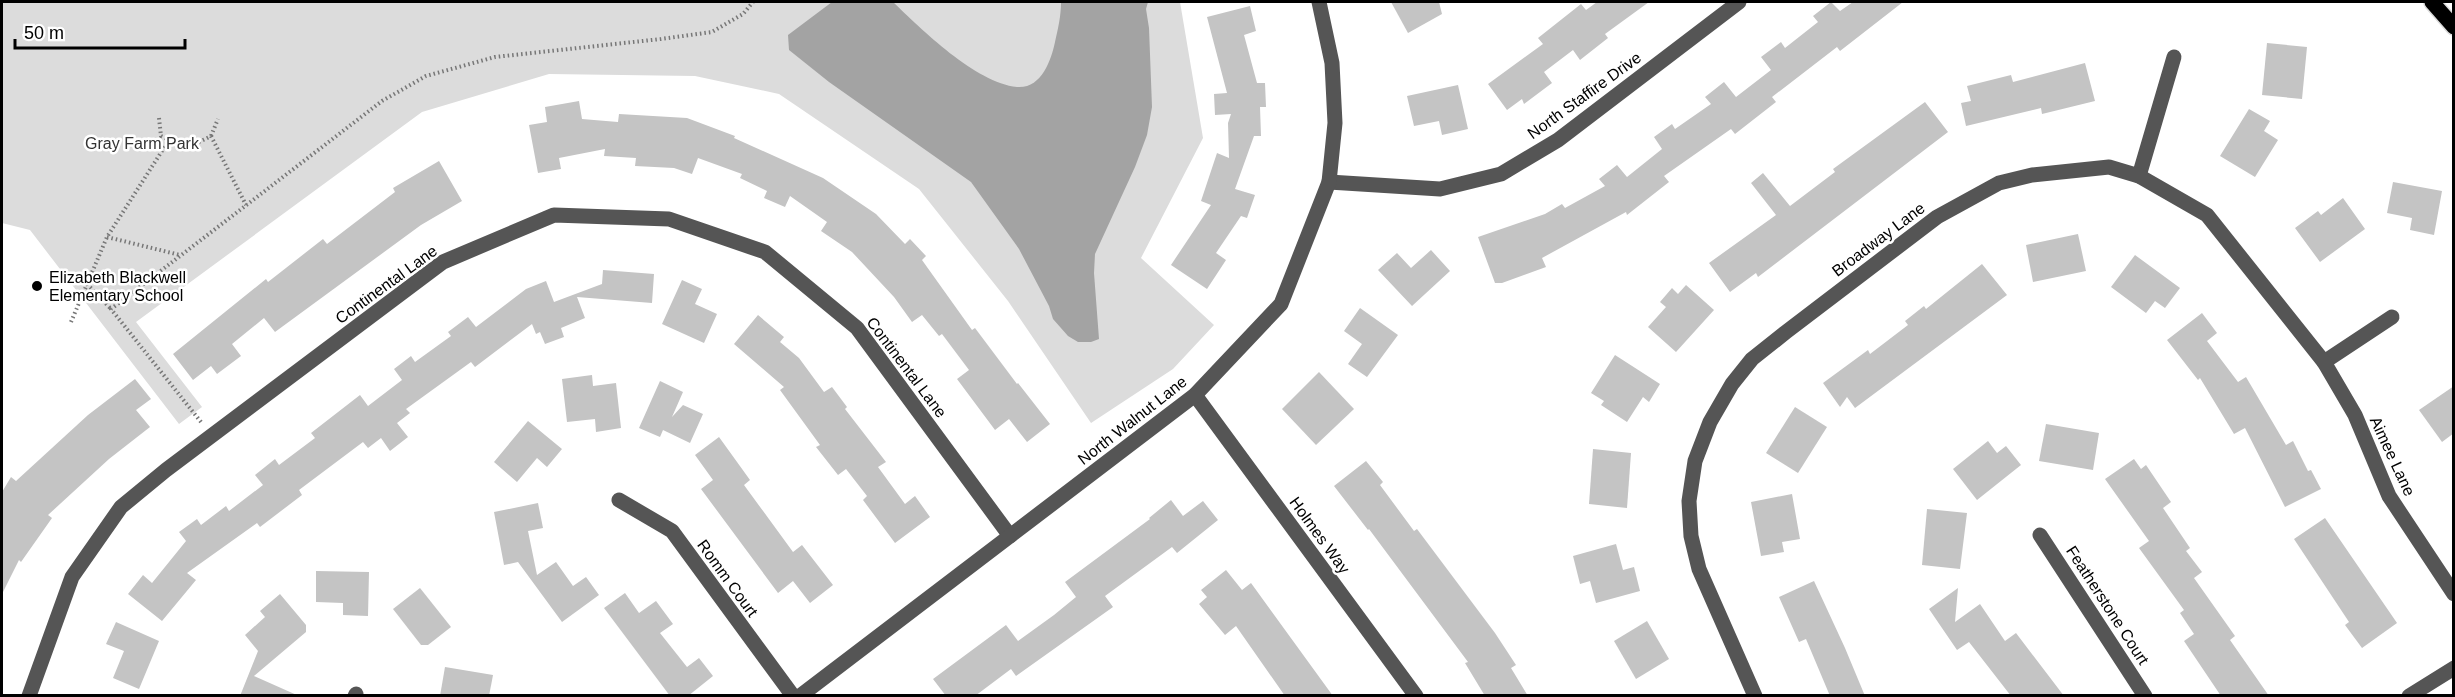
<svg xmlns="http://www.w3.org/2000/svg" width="2455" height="697" font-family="Helvetica,sans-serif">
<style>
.green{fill:#dcdcdc}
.water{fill:#a3a3a3}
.building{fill:#c4c4c4}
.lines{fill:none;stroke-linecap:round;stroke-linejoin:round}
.major-casing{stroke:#dbdbdb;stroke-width:18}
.path{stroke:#777;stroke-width:4;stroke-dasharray:1.5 3;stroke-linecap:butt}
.minor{stroke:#555;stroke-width:15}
.major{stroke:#000;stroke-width:15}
.poi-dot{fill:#000;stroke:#fff;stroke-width:2}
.labels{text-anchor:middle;stroke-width:5;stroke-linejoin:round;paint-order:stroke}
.street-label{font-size:16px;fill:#000;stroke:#fff}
.park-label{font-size:16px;fill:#333;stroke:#fff}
.poi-label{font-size:16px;fill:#000;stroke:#fff;text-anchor:start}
</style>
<rect width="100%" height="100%" fill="#fff"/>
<path class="green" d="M2,2H1180L1203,138L1141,258L1214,325L1173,369L1091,423L1008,301L919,189L779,94L695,76L549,74L422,112L136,322L202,407L179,424L30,230L2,223Z"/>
<path class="water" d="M832,2H893C921,29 976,83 1017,87C1041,89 1051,61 1055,42C1058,29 1061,16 1061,2H1148L1146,9L1149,28L1152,107L1147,135L1135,167L1095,254L1094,273L1099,339L1091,342H1078L1068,336L1053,319L1049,306L1019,249L971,182L829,82L789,50L788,35Z"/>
<g class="building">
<path d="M1391,2H1439L1442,14L1408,33Z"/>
<path d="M1597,2H1649L1605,34L1608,38L1580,60L1573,50L1544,72L1552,83L1524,104L1522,99L1507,110L1488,84L1543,44L1538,38L1581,4L1586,10Z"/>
<path d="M1831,2L1840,11L1853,2H1903L1840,51L1837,47L1772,97L1776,102L1735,134L1731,129L1664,176L1669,182L1627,215L1626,212L1542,258L1546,267L1502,283H1495L1478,237L1545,214L1562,204L1565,208L1605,186L1599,179L1617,165L1627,177L1662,149L1654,137L1672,124L1675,129L1711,104L1705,97L1724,82L1736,97L1771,70L1761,57L1781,42L1785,48L1818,22L1813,16Z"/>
<path d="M1250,6L1256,31L1244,35L1257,83H1265L1266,107H1260L1261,136H1254L1235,189L1255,195L1247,218L1241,216L1216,253L1226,260L1207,289L1171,265L1211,205L1201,201L1217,153L1229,158L1228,123L1231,114L1215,115L1214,94L1227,93L1207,17Z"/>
<path d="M2267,43L2307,47L2302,99L2262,95Z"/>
<path d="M2085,63L2095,101L2042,114L2041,108L1966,126L1961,103L1971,101L1967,86L2011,75L2013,82Z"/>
<path d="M1458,85L1468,129L1442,135L1439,121L1414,126L1407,96Z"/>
<path d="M579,101L582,119L618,122L619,114L687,118L735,136L734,138L823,178L876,214L905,244L910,239L926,256L922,260L972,330L975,328L1017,384L1018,383L1050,424L1027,442L1009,419L995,430L957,379L969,370L942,334L939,336L922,315L912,322L894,297L852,252L821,231L827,222L790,196L785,207L764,198L767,191L740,178L742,174L698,158L692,174L674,168L635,166L636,158L604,156L605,149L559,158L561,169L538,173L529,125L547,122L545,107Z"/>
<path d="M1925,102L1948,132L1775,264L1758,277L1756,273L1730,292L1709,263L1776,215L1751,183L1763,173L1790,206L1835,172L1833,169Z"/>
<path d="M2249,109L2270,121L2264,131L2278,140L2255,177L2220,156Z"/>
<path d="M439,161L462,201L421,225L275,332L264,318L232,344L241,356L217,374L211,366L193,380L173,354L266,279L268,282L323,239L327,244L395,192L393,188Z"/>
<path d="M2393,182L2442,191L2434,235L2410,230L2412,218L2387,213Z"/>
<path d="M2343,198L2365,229L2320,262L2295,228L2318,211L2321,215Z"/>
<path d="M2078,234L2086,271L2033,282L2026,245Z"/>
<path d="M1431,250L1450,271L1412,306L1378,270L1397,253L1411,268Z"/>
<path d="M2135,255L2180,288L2165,308L2155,301L2146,313L2111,287Z"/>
<path d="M1982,264L2007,295L1855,408L1847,397L1840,407L1823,383L1868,350L1870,354L1908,325L1905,321L1924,306L1926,309Z"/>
<path d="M603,270L654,274L652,303L577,297L585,318L561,328L564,337L545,344L540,332L536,334L532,324L475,367L471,362L406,409L410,413L397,423L408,437L390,451L381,438L368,448L363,442L299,490L302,495L260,527L257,523L187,573L196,580L162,621L128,594L143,575L152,583L186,541L179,532L197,519L201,525L226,506L229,511L263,485L255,475L275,459L279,465L315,438L311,433L360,395L368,406L402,380L394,369L411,356L415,362L451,336L448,332L468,317L476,327L526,289L546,281L554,302L602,284Z"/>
<path d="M682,280L702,289L695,304L717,314L704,343L662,324Z"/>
<path d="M1686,285L1714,310L1676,352L1648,327L1666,307L1660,302L1672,288L1678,294Z"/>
<path d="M1360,308L1398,335L1367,377L1348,364L1362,344L1344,331Z"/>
<path d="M2202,313L2217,333L2207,341L2238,382L2246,377L2286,445L2293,441L2308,471L2311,470L2321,489L2285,507L2245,428L2234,434L2200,378L2198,380L2167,340Z"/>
<path d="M758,315L784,337L780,342L799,358L824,392L832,387L847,407L845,409L886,462L878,467L905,504L915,496L930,517L895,543L863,500L867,496L846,469L838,475L816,447L820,445L780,390L784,387L734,344Z"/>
<path d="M1615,355L1660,384L1649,402L1643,397L1627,422L1601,405L1604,401L1591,393Z"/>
<path d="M1319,372L1354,409L1316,445L1282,409Z"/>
<path d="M592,375L593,386L616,383L621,428L596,432L595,419L567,422L562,379Z"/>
<path d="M135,379L151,399L136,410L150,427L109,459L48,515L52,518L21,562L19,560L2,594V492L11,477L16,481L88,415Z"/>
<path d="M660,381L683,392L672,417L683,405L703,414L690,443L663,430L660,437L639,428Z"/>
<path d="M2454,386V433L2442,442L2419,410Z"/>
<path d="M1795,407L1827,427L1798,473L1766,453Z"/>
<path d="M528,421L562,449L547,467L537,458L517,482L494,462Z"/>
<path d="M2046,424L2099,433L2093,470L2039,461Z"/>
<path d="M719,437L750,480L744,485L793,552L802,545L833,585L810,603L793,581L778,593L701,489L713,480L695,455Z"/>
<path d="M1988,441L1997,453L2006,446L2021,465L1977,500L1953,469Z"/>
<path d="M1593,449L1631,453L1627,508L1589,504Z"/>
<path d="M2134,459L2141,469L2146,465L2171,502L2163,508L2190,548L2186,551L2202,572L2194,578L2235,636L2230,640L2269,696H2221L2184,641L2194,634L2180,613L2184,610L2139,548L2149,541L2105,479Z"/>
<path d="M1366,461L1383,482L1380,485L1414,531L1417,529L1495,633L1516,665L1511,668L1528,696H1485L1465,663L1468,662L1369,529L1368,530L1334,486Z"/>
<path d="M1792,494L1800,539L1782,542L1784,552L1761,556L1751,502Z"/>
<path d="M1171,500L1183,516L1203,501L1218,520L1177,553L1172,547L1105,596L1113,607L1016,676L1011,669L975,696H946L933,679L1006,625L1018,641L1054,615L1076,597L1065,582L1150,519L1149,518Z"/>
<path d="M538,503L543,528L528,531L537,575L556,562L573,586L586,577L599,595L562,622L518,562L504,565L494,512Z"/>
<path d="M1927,509L1967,513L1960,569L1922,565Z"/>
<path d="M2325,518L2397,623L2362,648L2345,625L2349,622L2294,539Z"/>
<path d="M1616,544L1623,570L1634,567L1640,591L1596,603L1590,581L1580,584L1573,556Z"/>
<path d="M1226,570L1242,590L1251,583L1333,696H1285L1236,626L1225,635L1199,604L1207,597L1201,590Z"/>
<path d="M316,571L369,572L368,616L343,615V603L316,602Z"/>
<path d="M1814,581L1845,648L1865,696H1830L1806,639L1799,642L1779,597Z"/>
<path d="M420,588L451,627L428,645H421L393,609Z"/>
<path d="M1958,588L1955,622L1980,604L2005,641L2016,633L2064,696H2011L1969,642L1957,650L1929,609Z"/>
<path d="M625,593L639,613L656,601L673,624L660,633L687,667L699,658L713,676L688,696H670L604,608Z"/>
<path d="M280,594L306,625V632L254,676L299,696H240L258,651L245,635L265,617L260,611Z"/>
<path d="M1647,621L1669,659L1636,679L1614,641Z"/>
<path d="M116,622L159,641L139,689L113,678L124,651L106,644Z"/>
<path d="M445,667L493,675L489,696H440Z"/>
</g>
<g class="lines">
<defs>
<path id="major" d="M2432,2L2454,27"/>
</defs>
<use href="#major" class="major-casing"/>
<g class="path">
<path d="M159,118L161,136L169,140"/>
<path d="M211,136L218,119"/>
<path d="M107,237L180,255"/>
<path d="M87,284L111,309"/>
<path d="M71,322L107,237L169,140C185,149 196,144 211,136L246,205"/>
<path d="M201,422L111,309L382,101L426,76L495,57L661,39L712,32L743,14L753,2"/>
</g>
<g class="minor">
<path d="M2139,176L2174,57"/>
<path d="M1329,182L1440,189L1501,174L1558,140L1739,2"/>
<path d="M2324,362L2392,317"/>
<path d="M1195,395L1416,696"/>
<path d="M619,500L672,531L793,696"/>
<path d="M2040,535L2145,696"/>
<path d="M29,696L72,577L121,507L166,470L443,262L554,215L669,219L765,252L857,328L1010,536"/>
<path d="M355,696L356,694"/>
<path d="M800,696L1195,395L1281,304L1329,182L1335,123L1332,63L1319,2"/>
<path d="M1755,696L1699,569L1691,536L1689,501L1695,461L1710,422L1732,384L1752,359L1786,332L1937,217L1999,183L2032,175L2109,167L2139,176L2207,215L2324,362L2355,415L2389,496L2454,594"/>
<path d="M2409,696L2454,668"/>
</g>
<use href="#major" class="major"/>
</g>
<circle class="poi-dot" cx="37" cy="286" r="6"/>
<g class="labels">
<g class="street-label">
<text transform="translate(1584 95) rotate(-36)" y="6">North Staffire Drive</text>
<text transform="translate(1878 239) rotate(-37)" y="6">Broadway Lane</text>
<text transform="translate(386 284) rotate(-36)" y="6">Continental Lane</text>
<text transform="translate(907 367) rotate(53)" y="6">Continental Lane</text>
<text transform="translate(1132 420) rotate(-38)" y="6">North Walnut Lane</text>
<text transform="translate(2393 456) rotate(65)" y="6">Aimee Lane</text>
<text transform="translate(1320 535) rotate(54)" y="6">Holmes Way</text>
<text transform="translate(728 578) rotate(54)" y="6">Romm Court</text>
<text transform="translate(2108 605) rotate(57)" y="6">Featherstone Court</text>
</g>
<g class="park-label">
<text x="142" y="149">Gray Farm Park</text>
</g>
<g class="poi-label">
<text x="49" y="283">Elizabeth Blackwell<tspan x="49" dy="18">Elementary School</tspan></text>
</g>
</g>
<rect width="2455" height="697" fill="none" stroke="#000000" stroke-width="6"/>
<path d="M15 39v9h170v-9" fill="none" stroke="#000000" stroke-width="3"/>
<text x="24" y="39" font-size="18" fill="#000000" stroke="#ffffff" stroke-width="4.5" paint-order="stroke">50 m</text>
</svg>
